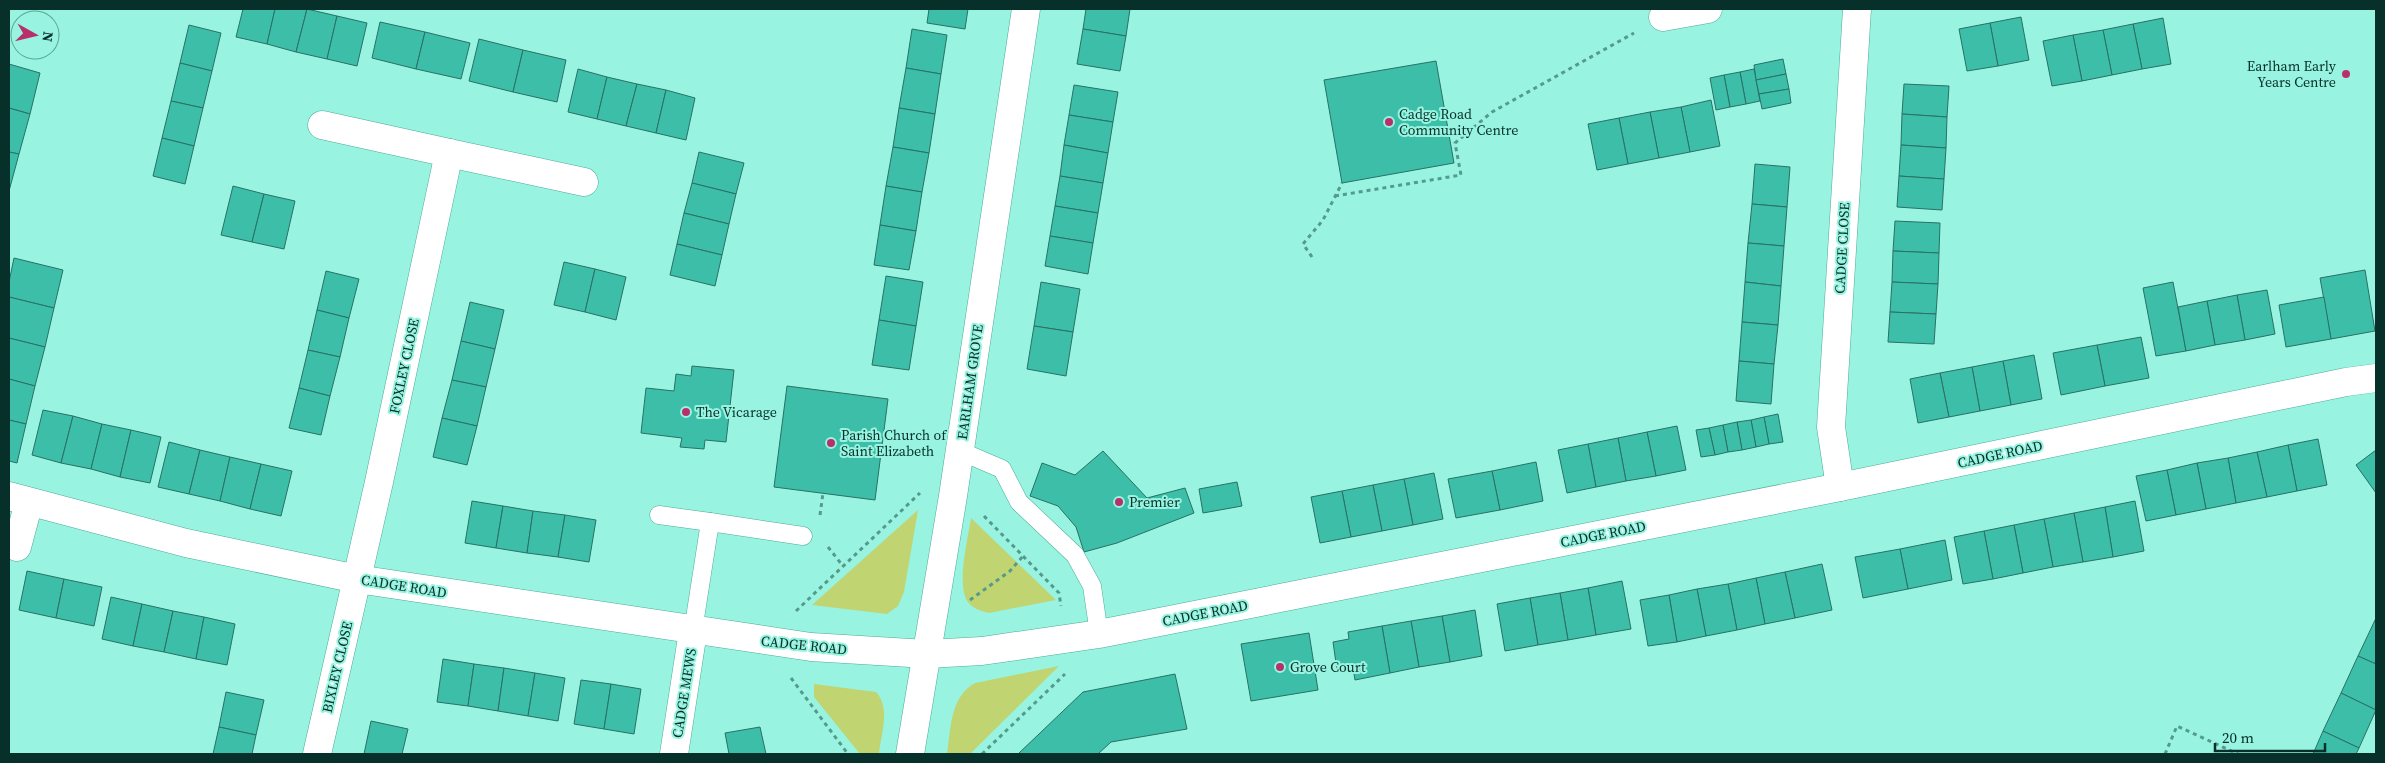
<svg xmlns="http://www.w3.org/2000/svg" width="2385" height="763" font-family="'Source Serif 4',serif">
<style>
.green{fill:#c0d472}
.building{fill:#3cbea8;stroke:#2a7164}
.lines{fill:none;stroke-linecap:round;stroke-linejoin:round}
.lane-casing{stroke:#4eab99;stroke-width:19}
.street-casing{stroke:#4eab99;stroke-width:29}
.path{stroke:#559a8c;stroke-width:3;stroke-dasharray:4 4;stroke-linecap:butt}
.lane{stroke:#fff;stroke-width:18}
.street{stroke:#fff;stroke-width:28}
.poi-dot{fill:#b92f6b;stroke:#98f4e0;stroke-width:2}
.labels{text-anchor:middle;stroke-width:4;stroke-linejoin:round;paint-order:stroke}
.poi-label{font-size:14px;fill:#063029;stroke:#98f4e0;text-anchor:start}
.street-label{font-size:14px;fill:#063029;stroke:#98f4e0}
</style>
<rect width="100%" height="100%" fill="#98f4e0"/>
<g class="green">
<path d="M918,510L904,592L898,606L887,614L812,605Z"/>
<path d="M971,518L1056,600L989,613C982,611 973,609 968,602C956,586 968,538 971,518Z"/>
<path d="M1059,666L970,754H947C951,728 950,697 975,683Z"/>
<path d="M814,684L876,692C891,708 881,734 879,754H860L814,697Z"/>
</g>
<g class="building">
<path d="M243,9H275L267,44L236,37Z"/>
<path d="M275,9H307L296,52L267,44Z"/>
<path d="M307,9L337,16L327,59L296,52Z"/>
<path d="M929,9H968L965,29L927,23Z"/>
<path d="M1086,9H1130L1126,36L1083,29Z"/>
<path d="M337,16L367,23L357,66L327,59Z"/>
<path d="M2021,17L2029,60L1998,66L1990,23Z"/>
<path d="M2163,18L2171,64L2142,69L2133,24Z"/>
<path d="M380,22L425,32L416,69L372,58Z"/>
<path d="M1990,23L1998,66L1967,71L1959,29Z"/>
<path d="M2133,24L2142,69L2112,75L2103,30Z"/>
<path d="M189,25L221,33L212,71L180,63Z"/>
<path d="M912,29L947,35L941,74L906,68Z"/>
<path d="M1083,29L1126,36L1120,71L1077,64Z"/>
<path d="M2103,30L2112,75L2082,81L2073,35Z"/>
<path d="M425,32L470,43L461,79L416,69Z"/>
<path d="M2073,35L2082,81L2052,86L2043,41Z"/>
<path d="M479,39L523,50L513,92L469,81Z"/>
<path d="M523,50L566,60L557,102L513,92Z"/>
<path d="M1783,59L1786,74L1756,80L1754,65Z"/>
<path d="M1436,61L1454,163L1342,183L1324,80Z"/>
<path d="M180,63L212,71L203,108L171,101Z"/>
<path d="M9,64L40,73L30,114L9,108Z"/>
<path d="M906,68L941,74L935,114L899,108Z"/>
<path d="M578,69L607,77L597,119L568,112Z"/>
<path d="M1754,69L1760,101L1746,104L1740,72Z"/>
<path d="M1740,72L1746,104L1730,107L1724,75Z"/>
<path d="M1786,74L1789,89L1759,94L1756,80Z"/>
<path d="M1724,75L1730,107L1716,110L1710,78Z"/>
<path d="M607,77L637,84L626,126L597,119Z"/>
<path d="M637,84L666,90L656,133L626,126Z"/>
<path d="M1904,84L1949,86L1947,117L1902,114Z"/>
<path d="M1074,85L1118,92L1113,122L1069,115Z"/>
<path d="M1789,89L1791,103L1762,109L1759,94Z"/>
<path d="M666,90L695,98L686,140L656,133Z"/>
<path d="M1711,100L1720,146L1690,152L1681,107Z"/>
<path d="M171,101L203,108L194,146L162,138Z"/>
<path d="M1681,107L1690,152L1659,158L1650,112Z"/>
<path d="M9,108L30,114L19,154L9,152Z"/>
<path d="M899,108L935,114L929,153L893,147Z"/>
<path d="M1650,112L1659,158L1628,164L1619,118Z"/>
<path d="M1902,114L1947,117L1946,148L1901,145Z"/>
<path d="M1069,115L1113,122L1108,153L1064,145Z"/>
<path d="M1619,118L1628,164L1597,170L1588,124Z"/>
<path d="M162,138L194,146L185,184L153,176Z"/>
<path d="M1064,145L1108,153L1103,183L1060,176Z"/>
<path d="M1901,145L1946,148L1944,179L1899,176Z"/>
<path d="M893,147L929,153L922,192L886,186Z"/>
<path d="M9,152L19,154L9,191Z"/>
<path d="M699,152L744,163L736,194L692,183Z"/>
<path d="M1755,164L1790,167L1787,207L1752,204Z"/>
<path d="M1060,176L1103,183L1098,213L1055,206Z"/>
<path d="M1899,176L1944,179L1942,210L1897,207Z"/>
<path d="M692,183L736,194L729,224L684,213Z"/>
<path d="M233,186L264,194L252,242L221,235Z"/>
<path d="M886,186L922,192L916,231L880,225Z"/>
<path d="M264,194L295,201L284,249L252,242Z"/>
<path d="M1752,204L1787,207L1784,246L1748,243Z"/>
<path d="M1055,206L1098,213L1093,243L1050,236Z"/>
<path d="M684,213L729,224L722,255L677,244Z"/>
<path d="M1895,221L1940,223L1939,253L1893,251Z"/>
<path d="M880,225L916,231L909,270L874,265Z"/>
<path d="M1050,236L1093,243L1088,274L1045,266Z"/>
<path d="M1748,243L1784,246L1781,286L1745,282Z"/>
<path d="M677,244L722,255L715,286L670,275Z"/>
<path d="M1893,251L1939,253L1938,284L1892,282Z"/>
<path d="M14,258L63,270L54,308L9,297V282Z"/>
<path d="M564,262L595,269L585,312L554,305Z"/>
<path d="M595,269L626,277L616,320L585,312Z"/>
<path d="M2365,270L2375,331L2331,339L2320,278Z"/>
<path d="M326,271L359,279L349,318L317,310Z"/>
<path d="M886,276L923,282L916,326L879,320Z"/>
<path d="M1041,282L1080,289L1073,332L1034,326Z"/>
<path d="M1745,282L1781,286L1778,325L1742,322Z"/>
<path d="M1892,282L1938,284L1936,314L1890,312Z"/>
<path d="M2173,282L2186,351L2156,356L2143,288Z"/>
<path d="M2267,290L2275,334L2245,340L2237,295Z"/>
<path d="M2237,295L2245,340L2215,345L2207,301Z"/>
<path d="M9,297L54,308L45,347L9,338Z"/>
<path d="M2324,297L2331,339L2286,347L2279,305Z"/>
<path d="M2207,301L2215,345L2186,351L2178,307Z"/>
<path d="M470,302L504,310L495,349L461,341Z"/>
<path d="M317,310L349,318L340,357L308,350Z"/>
<path d="M1890,312L1936,314L1934,344L1888,342Z"/>
<path d="M879,320L916,326L909,370L872,365Z"/>
<path d="M1742,322L1778,325L1774,364L1739,361Z"/>
<path d="M1034,326L1073,332L1066,376L1027,369Z"/>
<path d="M2141,337L2149,378L2105,386L2097,345Z"/>
<path d="M9,338L45,347L35,386L9,379Z"/>
<path d="M461,341L495,349L486,387L452,380Z"/>
<path d="M2097,345L2105,386L2061,395L2053,353Z"/>
<path d="M308,350L340,357L330,396L299,388Z"/>
<path d="M2034,355L2042,399L2011,405L2003,361Z"/>
<path d="M1739,361L1774,364L1771,404L1736,401Z"/>
<path d="M2003,361L2011,405L1980,411L1972,367Z"/>
<path d="M692,366L734,370L726,442L705,440L704,449L680,447L682,438L641,433L646,388L674,391L676,374L691,376Z"/>
<path d="M1972,367L1980,411L1949,417L1940,373Z"/>
<path d="M1940,373L1949,417L1918,423L1910,379Z"/>
<path d="M9,379L35,386L26,424L9,420Z"/>
<path d="M452,380L486,387L477,426L442,418Z"/>
<path d="M787,386L888,399L875,500L774,487Z"/>
<path d="M299,388L330,396L321,435L289,428Z"/>
<path d="M43,410L73,416L61,463L32,455Z"/>
<path d="M1778,414L1783,442L1769,444L1764,417Z"/>
<path d="M73,416L102,424L91,469L61,463Z"/>
<path d="M1764,417L1769,444L1756,447L1751,420Z"/>
<path d="M442,418L477,426L467,465L433,457Z"/>
<path d="M9,420L26,424L17,463L9,461Z"/>
<path d="M1751,420L1756,447L1742,450L1737,422Z"/>
<path d="M1737,422L1742,450L1728,452L1723,425Z"/>
<path d="M102,424L131,430L120,477L91,469Z"/>
<path d="M1723,425L1728,452L1715,455L1709,428Z"/>
<path d="M1677,426L1686,470L1656,476L1647,432Z"/>
<path d="M1709,428L1715,455L1701,457L1696,430Z"/>
<path d="M131,430L161,437L150,483L120,477Z"/>
<path d="M1647,432L1656,476L1626,481L1618,438Z"/>
<path d="M1618,438L1626,481L1596,487L1588,444Z"/>
<path d="M2318,439L2327,485L2297,491L2288,445Z"/>
<path d="M169,442L200,450L189,494L158,487Z"/>
<path d="M1588,444L1596,487L1567,493L1558,450Z"/>
<path d="M2288,445L2297,491L2267,497L2257,452Z"/>
<path d="M200,450L230,457L220,501L189,494Z"/>
<path d="M2376,450V493L2356,465Z"/>
<path d="M1103,451L1147,498L1185,488L1194,513L1117,543L1084,552L1076,527L1058,506L1030,496L1042,463L1075,475Z"/>
<path d="M2257,452L2267,497L2236,503L2228,458Z"/>
<path d="M230,457L261,464L250,509L220,501Z"/>
<path d="M2228,458L2236,503L2206,509L2197,463Z"/>
<path d="M1536,462L1543,501L1500,510L1492,471Z"/>
<path d="M2197,463L2206,509L2176,515L2167,470Z"/>
<path d="M261,464L292,471L281,516L250,509Z"/>
<path d="M2167,470L2176,515L2146,521L2136,476Z"/>
<path d="M1492,471L1500,510L1456,518L1448,479Z"/>
<path d="M1434,473L1443,519L1413,525L1404,479Z"/>
<path d="M1404,479L1413,525L1382,531L1373,485Z"/>
<path d="M1237,482L1242,506L1203,513L1199,489Z"/>
<path d="M1373,485L1382,531L1351,537L1342,491Z"/>
<path d="M1342,491L1351,537L1320,543L1311,497Z"/>
<path d="M472,501L503,506L496,548L465,543Z"/>
<path d="M2135,501L2144,551L2113,557L2105,507Z"/>
<path d="M503,506L533,511L527,553L496,548Z"/>
<path d="M2105,507L2113,557L2083,562L2074,513Z"/>
<path d="M533,511L565,515L558,557L527,553Z"/>
<path d="M2074,513L2083,562L2053,567L2044,519Z"/>
<path d="M565,515L596,520L589,562L558,557Z"/>
<path d="M2044,519L2053,567L2023,573L2014,525Z"/>
<path d="M2014,525L2023,573L1993,579L1984,531Z"/>
<path d="M1984,531L1993,579L1963,584L1954,537Z"/>
<path d="M1945,540L1952,580L1908,589L1900,549Z"/>
<path d="M1900,549L1908,589L1863,598L1855,557Z"/>
<path d="M1822,564L1832,610L1795,618L1785,572Z"/>
<path d="M27,571L64,579L56,618L19,610Z"/>
<path d="M1785,572L1795,618L1765,624L1756,578Z"/>
<path d="M1756,578L1765,624L1737,630L1728,584Z"/>
<path d="M64,579L102,587L94,626L56,618Z"/>
<path d="M1622,581L1631,629L1596,635L1588,588Z"/>
<path d="M1728,584L1737,630L1706,636L1697,589Z"/>
<path d="M1588,588L1596,635L1568,640L1560,593Z"/>
<path d="M1697,589L1706,636L1677,642L1669,595Z"/>
<path d="M1560,593L1568,640L1538,645L1530,598Z"/>
<path d="M1669,595L1677,642L1648,646L1640,600Z"/>
<path d="M111,597L142,604L133,646L102,639Z"/>
<path d="M1530,598L1538,645L1505,651L1497,604Z"/>
<path d="M142,604L173,611L164,652L133,646Z"/>
<path d="M1475,610L1482,656L1450,662L1442,616Z"/>
<path d="M173,611L204,617L196,659L164,652Z"/>
<path d="M1442,616L1450,662L1419,667L1411,621Z"/>
<path d="M204,617L235,624L227,665L196,659Z"/>
<path d="M2376,618V664L2358,656Z"/>
<path d="M1411,621L1419,667L1390,673L1382,626Z"/>
<path d="M1382,626L1390,673L1355,680L1353,668L1337,670L1333,642L1349,639L1348,632Z"/>
<path d="M1309,633L1318,690L1251,701L1241,644Z"/>
<path d="M2358,656L2376,664V710L2341,693Z"/>
<path d="M443,659L474,664L468,706L437,702Z"/>
<path d="M474,664L504,668L498,711L468,706Z"/>
<path d="M504,668L535,673L528,716L498,711Z"/>
<path d="M535,673L565,678L558,721L528,716Z"/>
<path d="M1175,674L1187,729L1111,742L1098,754H1018L1083,692Z"/>
<path d="M581,680L611,684L604,729L574,724Z"/>
<path d="M611,684L641,689L634,734L604,729Z"/>
<path d="M226,692L264,700L256,735L219,727Z"/>
<path d="M2341,693L2376,710L2359,748L2323,731Z"/>
<path d="M371,721L408,729L402,754H364Z"/>
<path d="M219,727L256,735L252,754H213Z"/>
<path d="M760,727L766,754H729L725,733Z"/>
<path d="M2323,731L2359,748L2356,754H2313Z"/>
</g>
<g class="lines">
<defs>
<g id="lane">
<path d="M960,451L1002,469L1019,502L1075,555L1092,586L1099,634"/>
<path d="M659,515L710,522"/>
<path d="M693,631L710,522L803,536"/>
</g>
<g id="street">
<path d="M1663,17L1708,9"/>
<path d="M322,125L449,153"/>
<path d="M1840,487L1831,427L1857,9"/>
<path d="M9,496L186,543L357,579L811,647L927,654L982,651L1099,634L1840,487L2346,382L2376,378"/>
<path d="M17,547L29,502"/>
<path d="M317,754L379,482L449,153L584,182"/>
<path d="M674,754L693,631"/>
<path d="M910,754L953,496L1026,9"/>
</g>
</defs>
<use href="#lane" class="lane-casing"/>
<use href="#street" class="street-casing"/>
<g class="path">
<path d="M1335,196L1461,175L1455,143L1492,112L1634,33"/>
<path d="M1312,257L1303,244L1323,220L1342,183"/>
<path d="M820,515L823,493"/>
<path d="M984,516L1059,593L1061,606"/>
<path d="M828,547L843,566"/>
<path d="M970,600L1010,571L1023,556"/>
<path d="M796,611L920,493"/>
<path d="M791,678L848,754"/>
<path d="M982,754L1065,674"/>
<path d="M2165,754L2177,726L2238,754"/>
</g>
<use href="#lane" class="lane"/>
<use href="#street" class="street"/>
</g>
<g class="poi-dot">
<circle cx="2346" cy="74" r="5"/>
<circle cx="1389" cy="122" r="5"/>
<circle cx="686" cy="412" r="5"/>
<circle cx="831" cy="443" r="5"/>
<circle cx="1119" cy="502" r="5"/>
<circle cx="1280" cy="667" r="5"/>
</g>
<g class="labels">
<g class="poi-label">
<text x="2336" y="71" text-anchor="end">Earlham Early<tspan x="2336" dy="16">Years Centre</tspan></text>
<text x="1399" y="119">Cadge Road<tspan x="1399" dy="16">Community Centre</tspan></text>
<text x="696" y="417">The Vicarage</text>
<text x="841" y="440">Parish Church of<tspan x="841" dy="16">Saint Elizabeth</tspan></text>
<text x="1129" y="507">Premier</text>
<text x="1290" y="672">Grove Court</text>
</g>
<g class="street-label">
<text transform="translate(1842 248) rotate(-87)" y="5">CADGE CLOSE</text>
<text transform="translate(404 366) rotate(-78)" y="5">FOXLEY CLOSE</text>
<text transform="translate(970 382) rotate(-82)" y="5">EARLHAM GROVE</text>
<text transform="translate(2000 454) rotate(-12)" y="5">CADGE ROAD</text>
<text transform="translate(1603 534) rotate(-11)" y="5">CADGE ROAD</text>
<text transform="translate(404 586) rotate(9)" y="5">CADGE ROAD</text>
<text transform="translate(1205 613) rotate(-11)" y="5">CADGE ROAD</text>
<text transform="translate(804 645) rotate(6)" y="5">CADGE ROAD</text>
<text transform="translate(337 667) rotate(-77)" y="5">BIXLEY CLOSE</text>
<text transform="translate(684 693) rotate(-81)" y="5">CADGE MEWS</text>
</g>
</g>
<rect width="2385" height="763" fill="none" stroke="#063029" stroke-width="20"/>
<g transform="translate(35 35) rotate(98)"><circle r="24" fill="#98f4e0" stroke="#5ea697"/>
<path d="M0-4L9 19L0 12L-9 19Z" fill="#b92f6b"/>
<text y="-8" font-size="14" font-weight="bold" text-anchor="middle" fill="#063029">N</text>
</g>
<path d="M2215 743v8h110v-8" fill="none" stroke="#063029" stroke-width="2.5"/>
<text x="2222" y="743" font-size="15" fill="#063029" stroke="#98f4e0" stroke-width="4" paint-order="stroke">20 m</text>
</svg>
